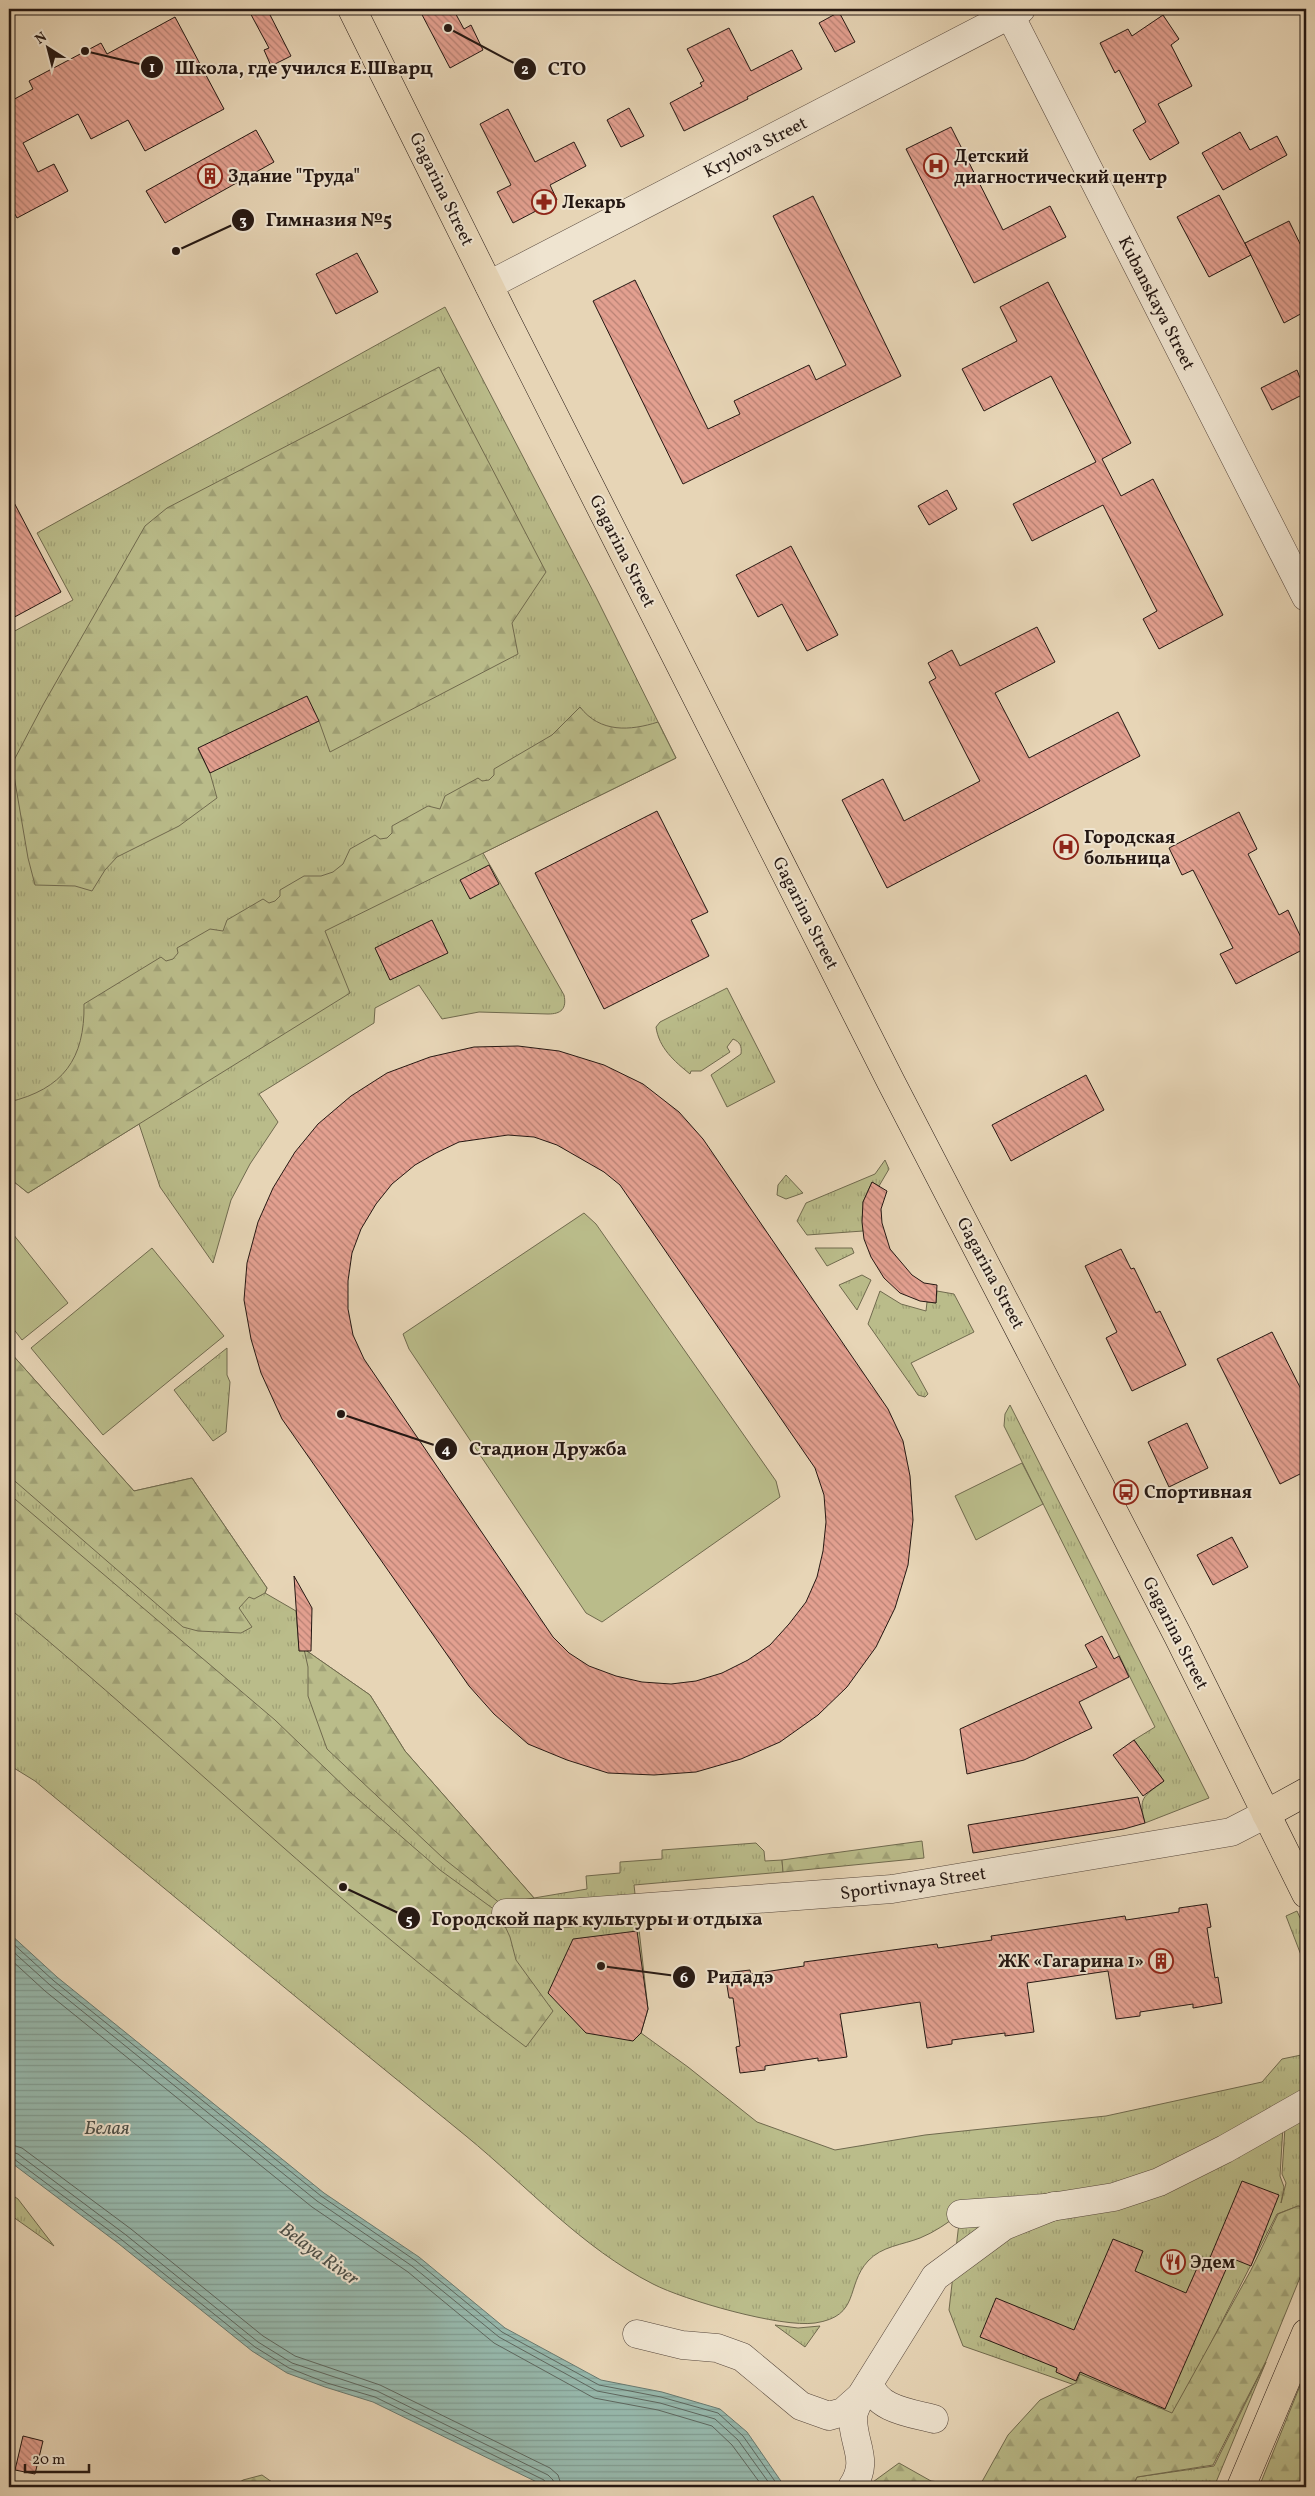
<svg xmlns="http://www.w3.org/2000/svg" width="1315" height="2496" font-family="Vollkorn,serif">
<style>
.grass{fill:url(#grass-tufts);stroke:#706a4e;fill-rule:evenodd}
.forest{fill:url(#forest-firs);stroke:#706a4e}
.pitch{fill:#babc8a;stroke:#706a4e}
.water{fill:url(#water-rules);stroke:#69796f}
.lines{fill:none;stroke-linecap:round;stroke-linejoin:round}
.shore{stroke:#5e6860;stroke-width:1}
.building{fill:url(#building-back-hatch);stroke:#251813;fill-rule:evenodd}
.minor-casing{stroke:#56473c;stroke-width:29}
.major-casing{stroke:#251813;stroke-width:29}
.minor{stroke:#efe4d0;stroke-width:28}
.major{stroke:#e7d5b6;stroke-width:28}
.labels{text-anchor:middle;stroke-width:4;stroke-linejoin:round;paint-order:stroke}
.street-label{font-size:18px;fill:#251813;stroke:#efe4d0}
.poi-label{font-size:18px;font-weight:bold;fill:#251813;stroke:#efe4d0;text-anchor:start}
.water-label{font-size:19px;font-style:italic;fill:#4d5049;stroke:#efe4d0}
.leader{fill:none;stroke:#251813;stroke-width:2}
.callout-dot{fill:#251813;stroke:#efe4d0;stroke-width:2}
.mark-label{font-size:15px;text-anchor:middle;font-weight:bold;fill:#fff}
.callout-label{font-size:19px;text-anchor:middle;font-weight:bold;fill:#251813;stroke:#efe4d0;stroke-width:4;stroke-linejoin:round;paint-order:stroke}
</style>
<defs>
<pattern id="grass-tufts" width="24" height="20" patternUnits="userSpaceOnUse" patternTransform="scale(1.25)"><rect width="24" height="20" fill="#babc8a"/><path d="M3 7l-1-3M5 7V3M7 7l1-3M15 17l-1-3M17 17v-4M19 17l1-3" fill="none" stroke="#a0a176"/></pattern>
<pattern id="forest-firs" width="22" height="20" patternUnits="userSpaceOnUse" patternTransform="scale(1.25)"><rect width="22" height="20" fill="#babc8a"/><path d="M5 1l3.5 6h-7zM16 11l3.5 6h-7z" fill="#a0a176"/></pattern>
<pattern id="water-rules" width="6" height="5" patternUnits="userSpaceOnUse" patternTransform="scale(1.25)"><rect width="6" height="5" fill="#97b9ad"/><path d="M0 2.5h6" fill="none" stroke="#829e94"/></pattern>
<pattern id="building-back-hatch" width="6" height="6" patternUnits="userSpaceOnUse" patternTransform="scale(1.25)"><rect width="6" height="6" fill="#e3a090"/><path d="M-1 5l2 2M0 0l6 6M5-1l2 2" fill="none" stroke="#b88174"/></pattern>
</defs>
<rect width="100%" height="100%" fill="#e7d5b6"/>
<filter id="stains"><feTurbulence type="fractalNoise" baseFrequency=".004" numOctaves="4"/><feColorMatrix values="0 0 0 0 .2 0 0 0 0 .09 0 0 0 0 .02 0 0 0 .5 -.17"/></filter>
<radialGradient id="worn" r=".72"><stop offset=".6" stop-color="#630" stop-opacity="0"/><stop offset="1" stop-color="#630" stop-opacity=".3"/></radialGradient>
<g class="grass">
<path d="M445,307L595,595L676,758L483,853L564,995C567,1009 561,1014 548,1014L479,1012L442,1019L419,985L375,1008L374,1023L259,1094L278,1122L250,1164L231,1200L213,1263L160,1187L139,1124L28,1193L13,1181L9,1183V634L73,600L37,533Z"/>
<path d="M727,988L775,1082L727,1107L711,1075L741,1054C742,1046 740,1042 733,1039L727,1047L730,1052L701,1071H691L690,1074C674,1061 659,1048 656,1027L660,1022Z"/>
<path d="M885,1160L889,1169L879,1186L872,1182L863,1202V1231L807,1235L797,1221L806,1203L875,1174Z"/>
<path d="M786,1175L803,1193L786,1199L777,1195L778,1185Z"/>
<path d="M815,1248H852L854,1253L827,1266Z"/>
<path d="M862,1275L871,1280L857,1310L839,1285Z"/>
<path d="M880,1291L901,1304L926,1311L927,1302L936,1303L937,1291L954,1294L974,1332L911,1363L928,1394L925,1397L918,1395L868,1324Z"/>
<path d="M227,1348V1375L230,1382L226,1432L213,1441L174,1390Z"/>
<path d="M9,1351L134,1491L192,1478L267,1588L265,1593L296,1611L299,1648L304,1649L370,1695L405,1751L534,1898L587,1889L586,1876L620,1873V1862L662,1859V1850L756,1843L764,1851L765,1861L782,1860L783,1872L634,1885L648,2009L641,2033L688,2067L757,2122L835,2150L925,2135L1106,2116L1262,2082L1282,2059L1306,2054V2119L1302,2121L1304,2122L1306,2208L1298,2206L1277,2214L1172,2419L963,2346L949,2310L960,2214C947,2223 935,2232 920,2238C902,2245 882,2246 868,2261C845,2286 861,2316 815,2323C781,2328 684,2300 653,2284C582,2248 527,2186 466,2136C322,2019 178,1900 35,1781L9,1765ZM1283,2126L1285,2127L1282,2174L1286,2183L1281,2203L1284,2187L1280,2176Z"/>
<path d="M1010,1405L1209,1798L1145,1823C1138,1797 1143,1797 1164,1781L1134,1740L1155,1727L1004,1426L1005,1414Z"/>
<path d="M1297,1911L1306,1931V1968L1286,1916Z"/>
<path d="M9,2193L18,2199L54,2246L9,2214Z"/>
<path d="M775,2325L798,2328L820,2326L805,2347Z"/>
<path d="M1266,2362L1214,2487H1133L1137,2477L1214,2466Z"/>
</g>
<g class="forest">
<path d="M439,367L546,572L512,623L518,654L330,752L319,721L198,749L210,773L217,798L179,826L117,857L105,870L92,891L75,886L35,885L28,858L12,764L43,705L145,526L167,508Z"/>
<path d="M580,707C600,733 630,731 658,722L676,758L325,931L350,993L28,1193L13,1181L9,1183V1102C63,1089 85,1059 84,1004L161,957L166,961L173,959L178,953L177,948L210,929L223,931L227,920L263,899L269,903L275,901L280,896V890L304,876H321L333,872L343,864L350,849L375,835L380,839L387,838L392,833V826L428,806L440,809L445,796L478,778L482,781L489,780L494,775V769L552,735Z"/>
<path d="M9,1351L134,1491L192,1478L267,1588L265,1593L254,1599L249,1597L239,1608L252,1627L241,1633L198,1631L183,1627L9,1476Z"/>
<path d="M9,1494L275,1720L351,1793L440,1870L499,1913L510,1937L516,1960L553,2011L526,2047C344,1912 183,1752 9,1608Z"/>
<path d="M304,1649L370,1695L405,1751L534,1898L501,1904L443,1858L327,1749L308,1696V1667Z"/>
<path d="M922,1841L924,1858L783,1872L782,1860Z"/>
<path d="M1298,2206L1306,2208V2263L1266,2361L1213,2465L1137,2477L1132,2487H866L899,2463L931,2481L979,2487L1008,2435L1040,2400L1076,2383L1080,2374L1172,2413L1251,2270L1278,2214Z"/>
<path d="M1306,2371V2487H1259Z"/>
<path d="M262,2475L279,2487H233L243,2480Z"/>
</g>
<g class="pitch">
<path d="M584,1213L596,1224L776,1481L780,1497L602,1622L586,1613L409,1349L403,1334Z"/>
<path d="M9,1229L68,1303L22,1340L9,1323Z"/>
<path d="M152,1248L224,1336L103,1435L31,1348Z"/>
<path d="M1022,1463L1043,1504L976,1540L955,1496Z"/>
</g>
<path class="water" d="M9,1933L57,1977L324,2193L419,2257L505,2328L601,2380L662,2392L720,2409L747,2432L785,2487H547L373,2402L325,2387L287,2373L252,2351L119,2244L9,2161Z"/>
<g class="lines">
<g class="shore">
<path d="M9,1940L54,1981L321,2196L416,2261L502,2332L599,2385L661,2397L718,2413L743,2436L779,2487"/>
<path d="M9,1948L50,1985L317,2201L412,2266L499,2337L597,2391L660,2403L715,2419L738,2440L772,2487"/>
<path d="M9,1958L45,1991L312,2207L408,2272L494,2343L594,2398L658,2410L712,2426L732,2445L763,2487"/>
<path d="M9,2144L22,2148L131,2229L263,2336L295,2356L380,2385L550,2468L558,2475L562,2487"/>
<path d="M9,2151L18,2154L126,2235L258,2342L292,2363L377,2391L548,2475L553,2480L554,2487"/>
<path d="M9,2158L14,2159L122,2240L255,2347L289,2368L327,2383L375,2397L544,2480L548,2487"/>
</g>
</g>
<g class="building">
<path d="M248,9H267L291,56L271,66L264,50L269,48Z"/>
<path d="M419,9H453L464,29L471,25L483,50L450,68Z"/>
<path d="M839,12L855,42L835,52L819,23Z"/>
<path d="M1163,15L1179,39L1171,45L1192,86L1158,104L1179,143L1150,160L1133,130L1146,122L1119,70L1115,73L1100,43L1128,29L1132,36Z"/>
<path d="M175,17L224,109L145,151L128,120L91,139L78,114L23,143L38,172L54,164L68,191L17,218L9,203V102L33,89L29,81L101,43L107,54Z"/>
<path d="M729,28L751,71L792,50L802,69L747,97L748,99L684,131L670,103L702,86L700,83L704,81L687,49Z"/>
<path d="M629,108L644,136L621,147L607,120Z"/>
<path d="M508,109L535,162L574,142L586,166L550,185L557,200L513,223L497,192L511,185L480,124Z"/>
<path d="M951,127L1003,230L1050,206L1066,237L974,283L906,149Z"/>
<path d="M256,130L274,162L165,223L146,191Z"/>
<path d="M1240,132L1250,150L1277,136L1287,155L1223,190L1202,153Z"/>
<path d="M1219,195L1251,255L1209,277L1177,217Z"/>
<path d="M813,196L901,376L683,484L593,301L635,280L708,429L740,414L734,401L809,365L816,380L846,365L773,216Z"/>
<path d="M1289,221L1306,256V311L1284,323L1245,243Z"/>
<path d="M357,253L378,292L336,314L316,274Z"/>
<path d="M1048,282L1131,443L1102,459L1121,496L1153,479L1223,615L1159,649L1143,619L1157,611L1103,505L1032,541L1013,504L1096,462L1051,376L984,411L962,369L1017,341L1000,307Z"/>
<path d="M1297,370L1306,393L1272,410L1261,388Z"/>
<path d="M947,490L957,509L929,525L918,506Z"/>
<path d="M9,493L61,592L9,620Z"/>
<path d="M791,546L838,635L807,651L782,604L758,617L736,575Z"/>
<path d="M1037,627L1055,662L995,693L1029,758L1118,712L1140,756L887,888L842,800L883,779L904,821L980,781L929,682L936,678L928,663L952,650L960,666Z"/>
<path d="M307,696L319,721L210,773L198,748Z"/>
<path d="M657,811L708,912L691,920L709,956L604,1009L535,873Z"/>
<path d="M1239,812L1257,849L1248,854L1279,915L1288,910L1306,948L1236,984L1220,954L1233,948L1193,870L1182,875L1169,848Z"/>
<path d="M489,865L499,884L470,899L460,880Z"/>
<path d="M432,920L448,953L390,980L375,948Z"/>
<path d="M518,1046L559,1051L604,1065L643,1084L679,1112L703,1139L888,1409L903,1441L910,1476L913,1520L908,1565L895,1608L876,1647L847,1687L818,1715L780,1742L741,1759L696,1772L654,1775L608,1773L567,1760L528,1744L494,1714L469,1686L282,1419L261,1373L251,1339L244,1300L247,1263L258,1222L273,1188L295,1152L318,1124L351,1096L387,1073L430,1057L474,1047ZM508,1135L534,1137L557,1145L604,1172L620,1185L815,1468L824,1495L826,1522L823,1551L817,1577L806,1602L789,1624L770,1645L748,1660L722,1673L696,1681L671,1684L642,1682L616,1676L589,1666L569,1653L553,1637L364,1359L353,1335L348,1309V1281L352,1253L361,1229L376,1204L392,1184L415,1165L436,1153L459,1142Z"/>
<path d="M1086,1075L1104,1110L1011,1161L992,1125Z"/>
<path d="M872,1182L887,1191L881,1209L882,1223L890,1249L912,1275L924,1283L937,1285L936,1303L920,1301L900,1293L884,1278L871,1257L864,1239L862,1222L863,1202Z"/>
<path d="M1121,1249L1131,1269L1134,1268L1156,1313L1160,1311L1186,1365L1132,1391L1106,1338L1117,1332L1085,1266Z"/>
<path d="M1272,1332L1306,1399V1471L1280,1484L1217,1359Z"/>
<path d="M1187,1423L1208,1468L1169,1487L1148,1442Z"/>
<path d="M1232,1537L1248,1567L1213,1585L1197,1555Z"/>
<path d="M294,1576L312,1608L311,1651H299Z"/>
<path d="M1102,1636L1114,1659L1119,1656L1129,1677L1079,1702L1092,1728L1024,1760L967,1774L960,1729L1097,1667L1085,1645Z"/>
<path d="M1134,1740L1164,1781L1143,1796L1113,1755Z"/>
<path d="M1138,1797L1145,1823L1124,1829L973,1853L968,1825Z"/>
<path d="M1207,1904L1211,1927L1207,1928L1215,1978L1218,1977L1222,2003L1193,2008V2004L1140,2012V2016L1116,2019L1108,1971L1027,1983L1034,2032L1005,2036V2033L952,2040V2044L927,2048L920,2002L840,2014L847,2057L818,2061V2058L765,2066V2070L740,2073L736,2047L740,2046L733,1998H729L725,1973L750,1970L751,1974L804,1966V1962L937,1944L938,1948L992,1940L991,1936L1019,1932L1125,1916L1126,1920L1179,1912V1908Z"/>
<path d="M637,1931L648,2009L641,2033L633,2041L586,2033L548,1993L573,1939Z"/>
<path d="M1242,2181L1279,2195L1251,2266L1231,2258L1165,2409L1080,2372L1076,2381L1056,2372L1057,2368L980,2337L996,2298L1074,2330L1113,2239L1143,2251L1135,2271L1186,2293L1202,2257L1209,2260Z"/>
<path d="M23,2436L43,2441L35,2474L15,2470Z"/>
</g>
<g class="lines">
<defs>
<g id="minor">
<path d="M1007,9L1306,597"/>
<path d="M489,285L1021,9"/>
<path d="M506,1913H567L892,1889L1231,1832L1266,1814"/>
<path d="M961,2214L1045,2208L1114,2197L1159,2182L1225,2149L1306,2103"/>
<path d="M637,2334L682,2345L717,2348L742,2357L801,2406L829,2416L843,2412L861,2396L935,2277L1004,2226L1054,2206"/>
<path d="M870,2382C874,2409 911,2413 934,2419"/>
<path d="M852,2487C870,2461 853,2445 853,2418C853,2411 858,2403 861,2396"/>
</g>
<g id="major">
<path d="M352,9L506,320L891,1082L1178,1636L1306,1894"/>
<path d="M1266,1814L1306,1792"/>
<path d="M1241,2487L1306,2333"/>
</g>
</defs>
<use href="#minor" class="minor-casing"/>
<use href="#major" class="major-casing"/>
<use href="#minor" class="minor"/>
<use href="#major" class="major"/>
</g>
<defs>
<symbol id="hospital-ring" viewBox="-11 -11 22 22"><circle r="9.5" fill="#efe4d0" stroke="#8f2418" stroke-width="1.5"/><path d="M-5-5h3v3.5h4V-5h3V5h-3V1.5h-4V5h-3Z" fill="#8f2418"/></symbol>
<symbol id="building-ring" viewBox="-11 -11 22 22"><circle r="9.5" fill="#efe4d0" stroke="#8f2418" stroke-width="1.5"/><path d="M-4-6H4V6H1V3H-1V6H-4ZM-2.5-4.3h1.7v1.8h-1.7ZM.8-4.3h1.7v1.8H.8ZM-2.5-1h1.7V.8h-1.7ZM.8-1h1.7V.8H.8Z" fill="#8f2418"/></symbol>
<symbol id="pharmacy-ring" viewBox="-11 -11 22 22"><circle r="9.5" fill="#efe4d0" stroke="#8f2418" stroke-width="1.5"/><path d="M-2-6h4v4h4v4h-4v4h-4v-4h-4v-4h4Z" fill="#8f2418"/></symbol>
<symbol id="bus-ring" viewBox="-11 -11 22 22"><circle r="9.5" fill="#efe4d0" stroke="#8f2418" stroke-width="1.5"/><path d="M-5-6H5V4H4V6H2V4H-2V6H-4V4H-5ZM-3.5-4V0h7V-4ZM-3.5 1.2v1.5H-2V1.2ZM2 1.2v1.5H3.5V1.2Z" fill="#8f2418"/></symbol>
<symbol id="restaurant-ring" viewBox="-11 -11 22 22"><circle r="9.5" fill="#efe4d0" stroke="#8f2418" stroke-width="1.5"/><path d="M-5-6h1v4h1v-4h1v4h1v-4h1v5L-1.5 .5V6h-2V.5L-5-1ZM5-6V6H3V1.5H1.5Q1.5-4 5-6Z" fill="#8f2418"/></symbol>
</defs>
<g fill-rule="evenodd">
<use href="#hospital-ring" x="922" y="152" width="28" height="28"/>
<use href="#building-ring" x="196" y="162" width="28" height="28"/>
<use href="#pharmacy-ring" x="530" y="188" width="28" height="28"/>
<use href="#hospital-ring" x="1052" y="833" width="28" height="28"/>
<use href="#bus-ring" x="1112" y="1478" width="28" height="28"/>
<use href="#building-ring" x="1147" y="1947" width="28" height="28"/>
<use href="#restaurant-ring" x="1159" y="2248" width="28" height="28"/>
</g>
<g class="labels">
<g class="street-label">
<text transform="translate(755 147) rotate(-27)" y="6">Krylova Street</text>
<text transform="translate(442 189) rotate(64)" y="6">Gagarina Street</text>
<text transform="translate(1157 303) rotate(63)" y="6">Kubanskaya Street</text>
<text transform="translate(623 551) rotate(63)" y="6">Gagarina Street</text>
<text transform="translate(806 913) rotate(63)" y="6">Gagarina Street</text>
<text transform="translate(991 1273) rotate(62)" y="6">Gagarina Street</text>
<text transform="translate(1176 1633) rotate(63)" y="6">Gagarina Street</text>
<text transform="translate(913 1883) rotate(-8)" y="6">Sportivnaya Street</text>
</g>
<g class="poi-label">
<text x="954" y="162">Детский<tspan x="954" dy="21">диагностический центр</tspan></text>
<text x="228" y="182">Здание "Труда"</text>
<text x="562" y="208">Лекарь</text>
<text x="1084" y="843">Городская<tspan x="1084" dy="21">больница</tspan></text>
<text x="1144" y="1498">Спортивная</text>
<text x="1144" y="1967" text-anchor="end">ЖК «Гагарина 1»</text>
<text x="1190" y="2268">Эдем</text>
</g>
<g class="water-label">
<text x="107" y="2134">Белая</text>
<text transform="translate(320 2253) rotate(36)" y="7">Belaya River</text>
</g>
</g>
<path class="leader" d="M85 51L152 67M448 28L525 69M176 251L243 220M341 1414L446 1449M343 1887L409 1918M601 1966L684 1977"/>
<g class="callout-dot">
<circle cx="85" cy="51" r="5"/>
<circle cx="448" cy="28" r="5"/>
<circle cx="176" cy="251" r="5"/>
<circle cx="341" cy="1414" r="5"/>
<circle cx="343" cy="1887" r="5"/>
<circle cx="601" cy="1966" r="5"/>
<circle cx="152" cy="67" r="12"/>
<circle cx="525" cy="69" r="12"/>
<circle cx="243" cy="220" r="12"/>
<circle cx="446" cy="1449" r="12"/>
<circle cx="409" cy="1918" r="12"/>
<circle cx="684" cy="1977" r="12"/>
</g>
<g class="mark-label">
<text x="152" y="72">1</text>
<text x="525" y="74">2</text>
<text x="243" y="225">3</text>
<text x="446" y="1454">4</text>
<text x="409" y="1924">5</text>
<text x="684" y="1982">6</text>
</g>
<g class="callout-label">
<text x="304" y="74">Школа, где учился Е.Шварц</text>
<text x="567" y="75">СТО</text>
<text x="329" y="226">Гимназия №5</text>
<text x="548" y="1455">Стадион Дружба</text>
<text x="597" y="1925">Городской парк культуры и отдыха</text>
<text x="740" y="1983">Ридадэ</text>
</g>
<rect width="1315" height="2496" fill="none" stroke="#e7d5b6" stroke-width="30"/>
<rect x="10" y="10" width="1295" height="2476" fill="none" stroke="#251813" stroke-width="2.5"/>
<rect x="15" y="15" width="1285" height="2466" fill="none" stroke="#251813"/>
<g transform="translate(48 48) rotate(324)" stroke="#efe4d0" stroke-width="4" paint-order="stroke">
<path d="M0-4L9 19L0 12L-9 19Z" fill="#251813"/>
<text y="-8" font-size="14" font-weight="bold" text-anchor="middle" fill="#251813">N</text>
</g>
<path d="M25 2464v8h64v-8" fill="none" stroke="#251813" stroke-width="2.5"/>
<text x="32" y="2464" font-size="15" fill="#251813" stroke="#efe4d0" stroke-width="4" paint-order="stroke">20 m</text>
<rect width="100%" height="100%" filter="url(#stains)"/>
<rect width="100%" height="100%" fill="url(#worn)"/>
</svg>
